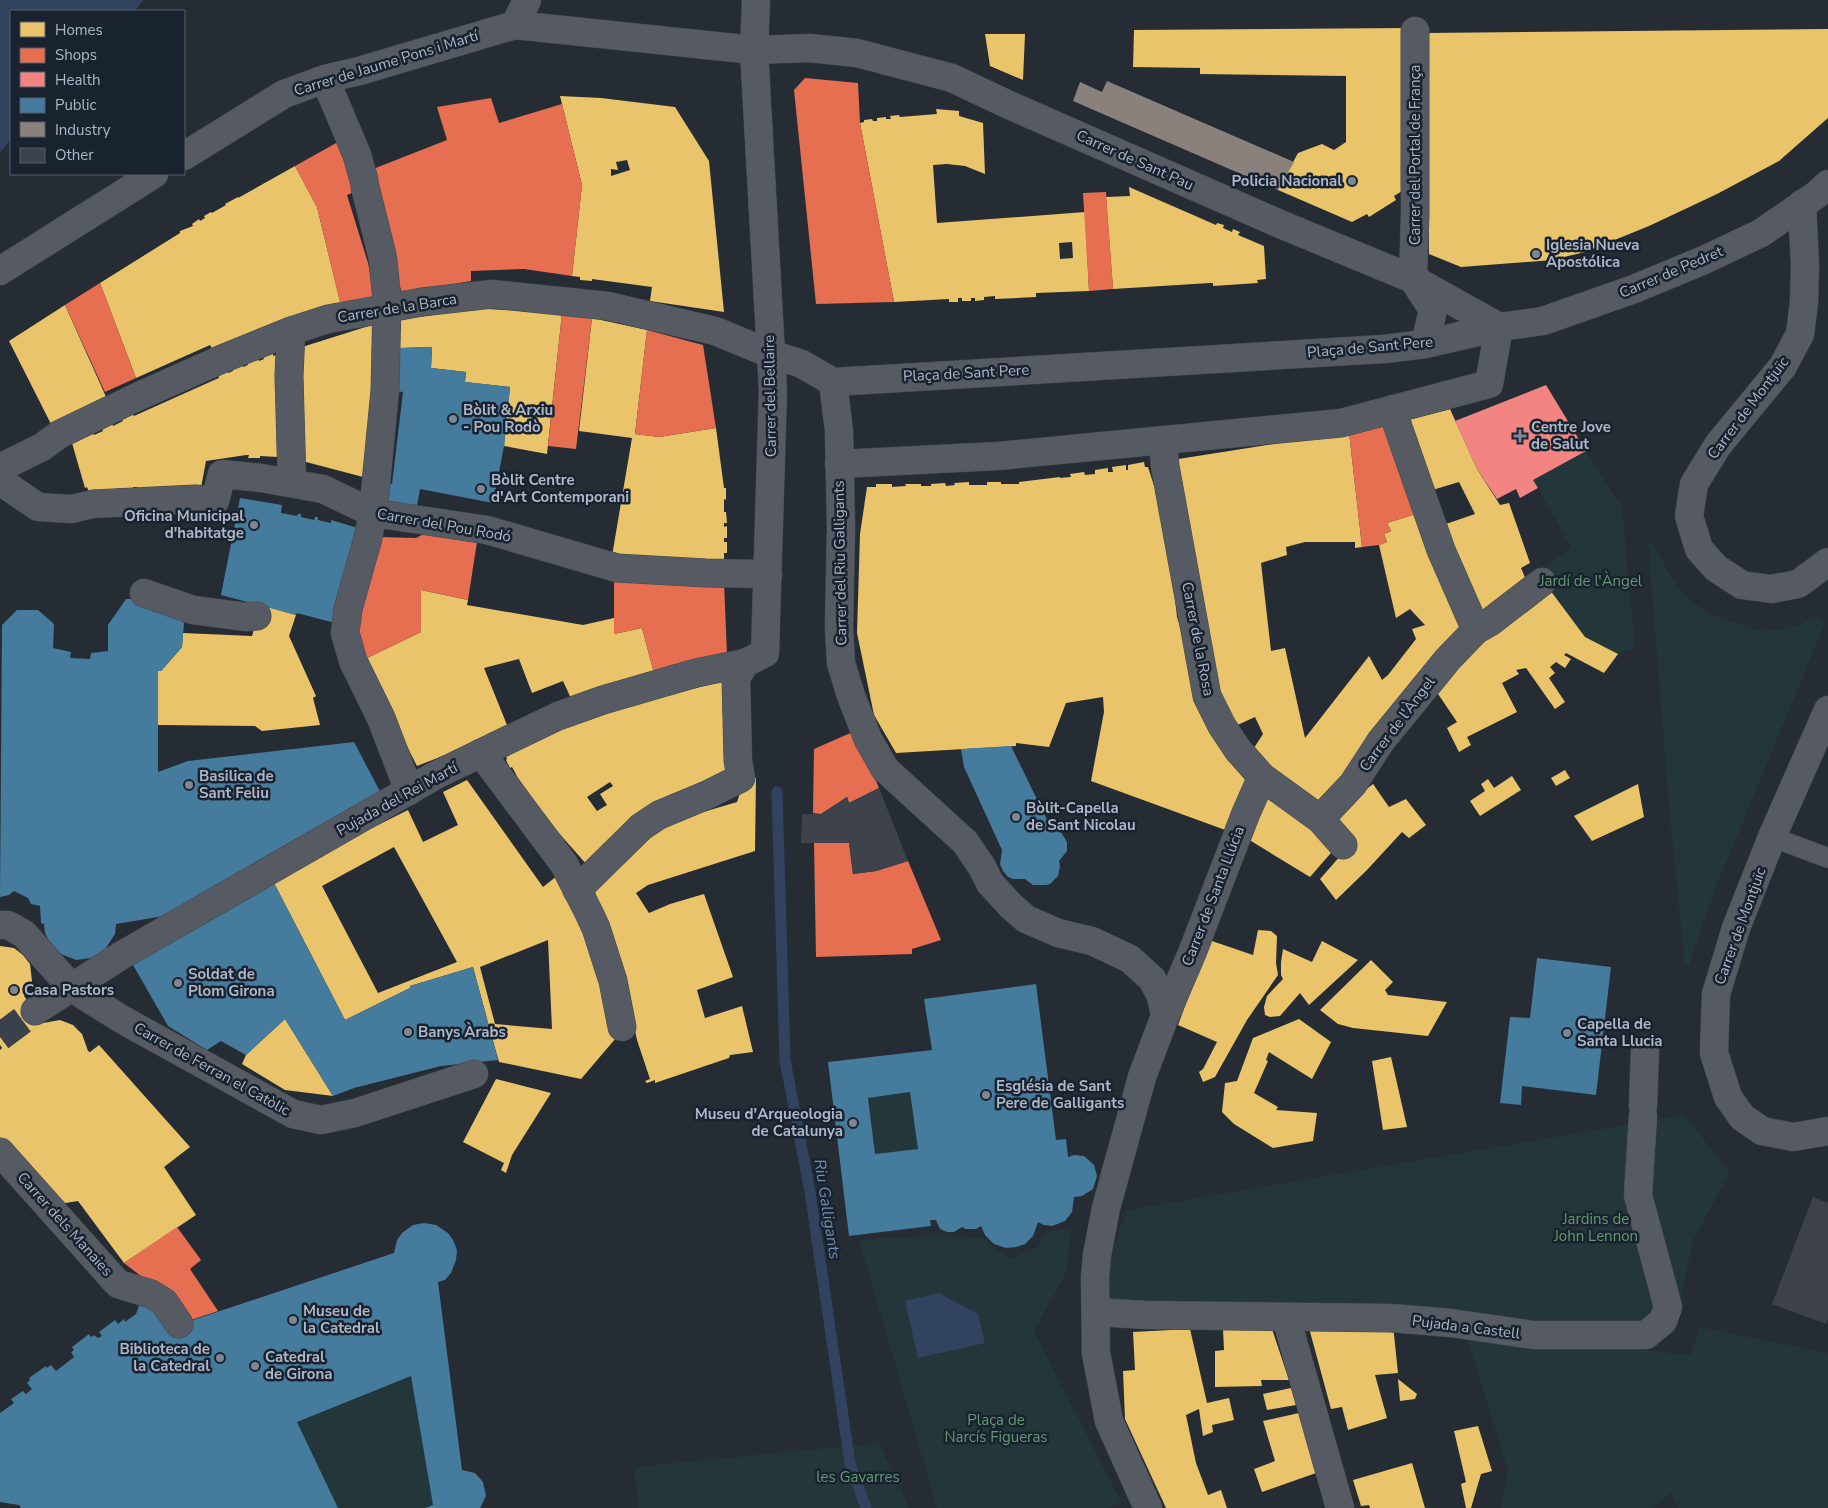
<svg xmlns="http://www.w3.org/2000/svg" width="1828" height="1508" font-family="'Nunito Sans',sans-serif">
<style>
.green{fill:#23363a}
.water{fill:#31435f}
.homes{fill:#e9c46a;fill-rule:evenodd}
.shops{fill:#e76f51}
.health{fill:#f28482}
.public{fill:#457b9d;fill-rule:evenodd}
.industry{fill:#8a817c}
.lines{fill:none;stroke-linecap:round;stroke-linejoin:round}
.stream{stroke:#31435f;stroke-width:11}
.building{fill:#3e424a}
.street-tunnel{stroke:#3a414a;stroke-width:28;stroke-dasharray:28 14;stroke-linecap:butt}
.lane-casing{stroke:#44484f;stroke-width:21}
.street-casing{stroke:#44484f;stroke-width:29}
.lane{stroke:#565a62;stroke-width:19}
.street{stroke:#565a62;stroke-width:28}
.poi-dot{fill:#7e8694;stroke:#19222f;stroke-width:2}
.labels{text-anchor:middle;stroke-width:5;stroke-linejoin:round;paint-order:stroke}
.street-label{font-size:15px;fill:#aeb7c7;stroke:#19222f}
.poi-label{font-size:15px;font-weight:bold;fill:#aeb7c7;stroke:#19222f;text-anchor:start}
.park-label{font-size:15px;fill:#649971;stroke:#19222f}
.water-label{font-size:16px;font-style:italic;fill:#748db1;stroke:#19222f}
</style>
<rect width="100%" height="100%" fill="#262c34"/>
<g class="green">
<path d="M1586,451L1622,508L1635,648L1618,654L1585,637L1550,590L1527,582L1571,547L1533,480Z"/>
<path d="M1648,543H1653C1676,589 1690,612 1742,625C1750,627 1761,632 1769,631C1786,630 1804,623 1820,616L1825,623L1714,892L1689,965L1685,967L1670,817Z"/>
<path d="M910,1092L918,1149L875,1154L868,1098Z"/>
<path d="M1684,1115L1730,1172L1694,1238L1674,1326L1533,1324L1105,1302L1112,1250L1127,1210Z"/>
<path d="M1071,1228L1067,1271L1034,1331L1121,1502L1108,1508H937L859,1240L939,1235L982,1238L1010,1259L1038,1247L1044,1233Z"/>
<path d="M1700,1327L1828,1353V1508H1678L1671,1493L1654,1508H1501L1508,1470L1465,1331L1690,1355Z"/>
<path d="M411,1376L433,1505L423,1508H338L297,1422Z"/>
<path d="M879,1443L909,1508H639L634,1467Z"/>
</g>
<g class="water">
<path d="M0,0H144L134,11H11V140L0,152Z"/>
<path d="M939,1293L978,1314L985,1343L918,1358L905,1301Z"/>
</g>
<g class="homes">
<path d="M1407,28V188L1394,196L1396,200L1369,217L1367,214L1352,222L1278,190L1298,153L1322,144L1334,150L1346,142V76L1200,74V68L1133,67L1134,30Z"/>
<path d="M1828,29V118L1779,161L1717,194L1649,226L1585,252L1568,256L1553,260L1461,267L1429,254L1427,33Z"/>
<path d="M985,34H1025L1023,80L990,66Z"/>
<path d="M560,96L601,98L675,107L709,161L724,312L650,301L652,287L592,279V281L580,280V277L572,276L582,185ZM627,160L630,170L611,176V169L618,170L616,162Z"/>
<path d="M936,109L959,111V116L983,123L985,174L965,166L947,164L933,165L937,223L1085,212L1089,291L1036,293V297L995,299V296L984,297V300L975,301V298H971V301H962V298H958V302H949V299L894,302L860,123L864,122V120L872,119L873,121H877V118L886,117V119H891L890,116L899,115L900,117L937,114ZM1072,242L1073,258L1060,259L1059,243Z"/>
<path d="M295,166L317,207L341,306L213,350L210,345L136,378L100,283L180,233V231L193,226L192,224L199,219L200,221L205,218L204,216L211,212L212,213L226,205L225,204L238,197V198Z"/>
<path d="M1129,187L1216,225L1217,223L1224,225L1223,228L1232,232L1233,229L1240,232L1238,235L1264,246L1266,279L1257,280L1258,283L1213,286V283H1210L1113,289L1106,197L1130,196Z"/>
<path d="M65,305L107,399L52,426L9,341Z"/>
<path d="M488,305V309L562,313L547,454L504,446L510,387L465,382L466,372L431,368L432,347L399,348L401,320L421,314L420,317Z"/>
<path d="M592,318L647,330L635,434L659,437L716,428L724,488H726V500L724,499V512H726L727,523H724V527L727,526V538H724V542H727V553H724V567L612,556L632,438L579,431Z"/>
<path d="M375,324L367,478L306,462L298,457L299,348Z"/>
<path d="M273,353V356L278,354V457L260,456V458H248L249,455H246L206,461L200,493L138,489V487H133V490L121,491V488L90,495L87,487L85,488L72,443L92,432L94,435L103,431L102,428L112,423L113,426L123,421L121,418L132,413L134,416L212,381L219,378L218,375L228,371V373L233,371L232,369L242,365L243,367L248,365L247,363L258,358L259,361L264,359L263,357Z"/>
<path d="M1450,409L1477,469L1500,505L1509,503L1530,563L1521,568L1527,582L1479,618L1443,525L1475,514L1459,482L1429,491L1404,421Z"/>
<path d="M1349,432L1362,547L1355,548V542H1305L1286,547L1287,555L1261,563L1271,651L1285,648L1305,738L1369,656L1382,680L1388,675L1416,639L1412,629L1425,625L1410,609L1396,618L1379,545L1387,542L1384,534L1391,531L1387,523L1419,513L1465,623L1322,808L1291,787L1252,751L1263,734L1255,717L1231,728L1214,693L1172,460Z"/>
<path d="M1144,462L1145,467H1148L1168,529L1177,617L1193,669L1249,779L1228,831L1091,781L1104,712L1103,697L1066,703L1049,747L1016,743V746L896,753L874,715L857,633L860,534L867,487H876V484H892V487L906,486L905,484H921V486H931V484L945,483L946,486L955,485L954,483L969,482V485H987V482H1001V484H1019V482L1060,477V478L1071,477L1070,474L1084,472L1085,475L1095,474V470L1108,468V472H1113L1112,467L1126,465V470H1128V465Z"/>
<path d="M421,590L468,600L467,605L583,625L614,618V634L642,628L655,677L574,705L563,681L532,693L519,659L484,668L509,730L417,766L363,660L421,632Z"/>
<path d="M1550,590L1585,637L1618,654L1604,673L1566,653L1564,655L1571,659L1565,668L1556,662L1550,667L1555,673L1549,678L1565,702L1555,709L1526,668L1516,670L1519,674L1502,683L1517,712L1467,737L1471,745L1459,752L1447,728L1457,722L1434,688L1456,662Z"/>
<path d="M261,605L296,615L289,636L316,696L313,698L320,725L262,731L255,726L158,725V671H161L182,647L183,633L252,636Z"/>
<path d="M727,680L729,771L588,866L549,822L518,778L512,767L510,768L506,760L507,759L505,754L580,718ZM610,782L613,786L600,794L607,805L597,811L587,797Z"/>
<path d="M1565,770L1570,778L1556,786L1551,778Z"/>
<path d="M1512,776L1521,790L1480,816L1470,801L1485,791L1481,784L1488,779L1494,788Z"/>
<path d="M756,777L755,851L648,885L636,893L649,913L670,904L704,894L733,977L697,990L705,1018L742,1006L753,1052L730,1055L729,1058L720,1061L655,1083V1080L647,1083L645,1081L650,1079L637,1040L631,1011L595,892L613,872L663,824L737,802L742,787Z"/>
<path d="M467,780L543,887L562,872L588,925L616,1038L581,1079L499,1062L491,1034L437,1051L435,1046L490,1030L473,967L410,986V988L345,1020L274,883L346,841L408,810L423,842L458,825L443,792ZM394,847L457,962L378,993L322,886ZM548,940L552,1029L495,1024L480,967Z"/>
<path d="M1373,784L1389,807L1406,799L1426,825L1409,838L1402,832L1367,870L1336,900L1320,879L1349,846L1330,817Z"/>
<path d="M1638,784L1644,817L1592,841L1574,816Z"/>
<path d="M1265,790L1337,846L1310,877L1246,838Z"/>
<path d="M1258,930L1271,931L1277,936L1276,963L1278,975L1247,1020L1215,1077L1203,1082L1199,1072L1203,1069L1217,1042L1178,1025L1209,940L1253,955Z"/>
<path d="M1322,941L1358,960L1309,1005L1300,993L1280,1016L1270,1017L1265,1015L1264,1007L1267,996L1283,979L1281,975V962L1283,949L1312,962Z"/>
<path d="M0,946L14,948L23,955L30,964L32,981L27,992L24,996L43,1023L60,1020L73,1025L82,1034L88,1051L90,1052L99,1045L190,1147L164,1167L196,1215L124,1263L78,1201L59,1204L0,1141V1050L2,1048L0,1045Z"/>
<path d="M1371,960L1393,982L1385,990L1388,995L1447,1002L1428,1036L1353,1028L1338,1024L1320,1010Z"/>
<circle cx="454" cy="1001" r="9"/>
<path d="M285,1019L333,1096L285,1090L242,1064L246,1055Z"/>
<path d="M1299,1019L1331,1042L1312,1079L1269,1052L1266,1060L1268,1061L1254,1093L1278,1107L1276,1110L1317,1113L1313,1141L1273,1148L1234,1124L1222,1112L1225,1083L1237,1081L1253,1038Z"/>
<path d="M1391,1057L1407,1127L1383,1130L1372,1061Z"/>
<path d="M496,1079L551,1093L512,1155L506,1173L501,1170L504,1163L463,1142Z"/>
<path d="M1393,1325L1398,1373L1375,1375L1387,1418L1348,1430L1342,1407L1331,1409L1309,1328Z"/>
<path d="M1190,1329L1207,1403L1229,1398L1234,1420L1212,1425L1213,1432L1203,1436L1199,1409L1186,1415L1196,1463L1208,1495L1221,1490L1227,1508H1166L1125,1419L1123,1371L1135,1370L1133,1332Z"/>
<path d="M1223,1329H1272L1289,1380H1261L1262,1386L1215,1387V1351L1224,1350Z"/>
<path d="M1398,1379L1417,1394L1415,1399L1400,1401Z"/>
<path d="M1291,1388L1296,1405L1267,1410L1263,1394Z"/>
<path d="M1299,1413L1316,1473L1262,1492L1254,1469L1275,1461L1263,1421Z"/>
<path d="M1478,1426L1492,1471L1481,1474L1471,1508H1466L1461,1484L1466,1482L1454,1431Z"/>
<path d="M1412,1463L1425,1508H1370L1369,1505L1361,1506L1353,1480Z"/>
</g>
<g class="shops">
<path d="M805,78L858,83L860,123L894,302L816,304L794,90Z"/>
<path d="M491,98L499,123L562,104L582,185L572,276L524,269L471,271V281L402,293L390,257L374,183L347,195L368,263L375,297L341,306L317,207L295,166L338,142L352,185L373,169L447,140L437,107Z"/>
<path d="M1106,192L1113,289L1089,291L1083,193Z"/>
<path d="M100,283L136,378L105,392L65,305Z"/>
<path d="M562,313L592,318L576,449L548,446Z"/>
<path d="M647,330L703,345L716,428L659,437L635,434Z"/>
<path d="M1389,425L1419,513L1387,523L1391,531L1384,534L1387,542L1379,545L1362,547L1349,432Z"/>
<path d="M426,533L477,542L468,600L421,590V632L363,660L355,633L378,537L416,538Z"/>
<path d="M614,577L724,582L727,655L655,677L642,628L614,634Z"/>
<path d="M855,731L879,788L849,803L847,797L821,814L813,813L814,749Z"/>
<path d="M814,843H849L853,874L876,871L908,861L941,940L912,949V954L816,957Z"/>
<path d="M177,1227L201,1260L190,1269L218,1311L188,1321L146,1280L124,1263Z"/>
</g>
<path class="health" d="M1546,385L1586,451L1533,480L1538,488L1520,498L1516,489L1497,499L1477,469L1455,421Z"/>
<g class="public">
<path d="M432,347L431,368L466,372L465,382L510,387L504,446L493,503L420,489L416,511L382,506L384,483L392,484L403,392L395,391L399,348Z"/>
<path d="M240,498L282,505L281,513L297,516L298,514H301V517L314,520L315,517H318V520L331,523V520L365,530L335,623L297,613L296,615L221,595Z"/>
<path d="M126,599H161L184,623L182,647L161,671H158V772L188,761L354,742L384,799L176,914L116,924L115,934L104,951L91,958L76,960L61,954L51,945L45,933L44,924L41,923L40,906L31,904L28,898L14,891L9,895L0,897L2,625L17,610H38L54,624L53,648L71,652L70,658L90,659L91,653L108,651V625Z"/>
<path d="M1011,746L1051,828L1061,832L1067,842V851L1059,861L1060,866L1058,876L1050,884L1046,885H1033L1025,879H1013L1008,877L1003,871L1000,864L1002,850L964,767L961,749Z"/>
<path d="M274,883L345,1020L410,988V986L473,967L498,1060L441,1066L354,1088L333,1096L285,1019L246,1055L221,1041L207,1050L168,1026L129,958Z"/>
<path d="M1537,958L1611,967L1596,1095L1522,1086L1521,1105L1500,1103L1510,1017L1530,1018Z"/>
<path d="M1036,984L1056,1140L1066,1139L1068,1157L1074,1155L1084,1156L1094,1165L1097,1176L1093,1189L1082,1196L1074,1197L1072,1212L1065,1221L1052,1226L1044,1225L1038,1222L1033,1236L1025,1244L1016,1247L1006,1248L994,1244L985,1235L981,1226L976,1229H966L962,1227L954,1232H947L940,1229L936,1220H930L931,1226L849,1236L828,1062L932,1050L924,999ZM910,1092L918,1149L875,1154L868,1098Z"/>
<path d="M424,1223L436,1225L448,1233L453,1240L457,1250L456,1260L451,1273L445,1280L438,1282L462,1470L475,1473L483,1482L486,1496L480,1508H425L433,1505L411,1376L297,1422L338,1508H21L19,1505L0,1502V1413L14,1403L11,1399L23,1391L26,1394L32,1389L27,1383L30,1380L29,1378L46,1366L47,1368L51,1365L56,1371L74,1357L71,1352L74,1350L72,1347L89,1334L91,1337L94,1335L98,1338L102,1336L99,1332L115,1320L118,1324L124,1319L125,1322L136,1314L141,1300L164,1313L159,1319L166,1329L394,1253L397,1240L402,1233L413,1225Z"/>
</g>
<path class="industry" d="M1107,81L1294,162L1278,190L1073,101L1080,82L1102,92Z"/>
<g class="lines">
<path class="stream" d="M777,792L785,1060L810,1192L850,1463L866,1508"/>
</g>
<g class="building">
<path d="M879,788L908,861L876,871L853,874L849,843H801L802,814H821L847,797L849,803Z"/>
<path d="M1813,1197L1828,1203V1319L1826,1324L1772,1304Z"/>
</g>
<g class="lines">
<path class="street-tunnel" d="M0,1037L35,1011"/>
<defs>
<path id="lane" d="M1772,837L1828,858"/>
<g id="street">
<path d="M515,25L527,0"/>
<path d="M1415,31V214L1413,279L1433,310L1425,344"/>
<path d="M325,79L357,155L364,180"/>
<path d="M184,156L284,94L325,79L359,71L515,25L754,50L809,48L857,53L952,78L1009,105L1280,224L1413,279L1499,327"/>
<path d="M365,187L382,255"/>
<path d="M1802,204L1805,265L1804,302L1800,334L1783,366L1718,445L1694,484L1689,516L1699,549L1716,568L1742,585L1771,589L1798,584L1828,562"/>
<path d="M383,261L387,300L385,391L373,513L368,538L348,609L345,633L353,661L381,718L409,791"/>
<path d="M0,271L154,174"/>
<path d="M291,331L289,376L292,483"/>
<path d="M833,382L839,431L841,529L839,626L841,663L851,696L868,739L885,769L965,842L982,867L990,883L1011,906L1026,919L1058,933L1092,941L1130,959L1152,979L1161,996L1165,1016L1142,1077L1106,1208L1097,1255L1095,1277L1096,1353L1109,1421L1148,1508"/>
<path d="M1393,409L1398,427L1441,550L1476,630"/>
<path d="M1163,440L1165,466L1207,696L1222,726L1238,750L1262,777L1320,819L1343,845"/>
<path d="M839,464L998,456L1341,423L1489,384L1499,327"/>
<path d="M0,468L42,447L60,434L139,396L222,359L291,331L328,319L422,302L492,294L608,306L715,331L771,354L802,364L833,382L1384,349L1425,344L1499,327L1543,321L1634,289L1704,260L1761,233L1816,195L1828,184"/>
<path d="M0,481L38,507L72,509L93,504L195,499L215,501L222,474L261,478L323,489L373,513L487,530L617,568L706,573L768,574"/>
<path d="M144,593L193,610L246,617L257,616"/>
<path d="M1828,710L1772,837L1736,928L1716,994L1714,1053L1728,1097L1742,1117L1762,1131L1793,1137L1828,1131"/>
<path d="M481,753L564,864L589,913L596,928L613,981L622,1027"/>
<path d="M1320,819L1353,784L1381,741L1448,659L1476,630L1490,622L1542,582"/>
<path d="M577,890L641,827L659,815L707,795L741,778L738,760L736,678L745,663L765,653L773,390L754,50L756,0"/>
<path d="M0,925H8L24,934L72,988L123,1020L293,1114L321,1120L355,1113L474,1074"/>
<path d="M35,1011L122,955L436,775L508,740L558,716L603,700L696,673L745,663"/>
<path d="M1165,1016L1192,953L1246,813L1262,777"/>
<path d="M1643,1106L1645,1050"/>
<path d="M0,1152L118,1284L151,1294L164,1302L179,1324"/>
<path d="M1096,1312L1146,1315L1391,1318L1451,1323L1533,1335H1646L1663,1321L1668,1307L1638,1195L1643,1116"/>
<path d="M1286,1317L1340,1508"/>
</g>
</defs>
<use href="#lane" class="lane-casing"/>
<use href="#street" class="street-casing"/>
<use href="#lane" class="lane"/>
<use href="#street" class="street"/>
</g>
<g class="poi-dot">
<circle cx="1352" cy="181" r="5"/>
<circle cx="1536" cy="254" r="5"/>
<circle cx="453" cy="419" r="5"/>
<path d="M1517.5 428.5h5v5h5v5h-5v5h-5v-5h-5v-5h5z"/>
<circle cx="481" cy="489" r="5"/>
<circle cx="254" cy="525" r="5"/>
<circle cx="189" cy="785" r="5"/>
<circle cx="1016" cy="817" r="5"/>
<circle cx="178" cy="983" r="5"/>
<circle cx="14" cy="990" r="5"/>
<circle cx="408" cy="1032" r="5"/>
<circle cx="1567" cy="1033" r="5"/>
<circle cx="986" cy="1095" r="5"/>
<circle cx="853" cy="1123" r="5"/>
<circle cx="293" cy="1320" r="5"/>
<circle cx="220" cy="1358" r="5"/>
<circle cx="255" cy="1366" r="5"/>
</g>
<g class="labels">
<g class="street-label">
<text transform="translate(386 63) rotate(-17)" y="5">Carrer de Jaume Pons i Martí</text>
<text transform="translate(1415 155) rotate(-90)" y="5">Carrer del Portal de França</text>
<text transform="translate(1135 160) rotate(24)" y="5">Carrer de Sant Pau</text>
<text transform="translate(1671 272) rotate(-23)" y="5">Carrer de Pedret</text>
<text transform="translate(397 308) rotate(-9)" y="5">Carrer de la Barca</text>
<text transform="translate(1370 347) rotate(-5)" y="5">Plaça de Sant Pere</text>
<text transform="translate(966 373) rotate(-3)" y="5">Plaça de Sant Pere</text>
<text transform="translate(770 396) rotate(-91)" y="5">Carrer del Bellaire</text>
<text transform="translate(1748 408) rotate(-53)" y="5">Carrer de Montjuïc</text>
<text transform="translate(444 525) rotate(10)" y="5">Carrer del Pou Rodó</text>
<text transform="translate(840 563) rotate(-91)" y="5">Carrer del Riu Galligants</text>
<text transform="translate(1198 639) rotate(79)" y="5">Carrer de la Rosa</text>
<text transform="translate(1397 724) rotate(-53)" y="5">Carrer de l'Àngel</text>
<text transform="translate(397 799) rotate(-29)" y="5">Pujada del Rei Martí</text>
<text transform="translate(1213 896) rotate(-69)" y="5">Carrer de Santa Llúcia</text>
<text transform="translate(1740 926) rotate(-70)" y="5">Carrer de Montjuïc</text>
<text transform="translate(212 1069) rotate(29)" y="5">Carrer de Ferran el Catòlic</text>
<text transform="translate(65 1224) rotate(48)" y="5">Carrer dels Manaies</text>
<text transform="translate(1466 1327) rotate(7)" y="5">Pujada a Castell</text>
</g>
<g class="poi-label">
<text x="1342" y="186" text-anchor="end">Policia Nacional</text>
<text x="1546" y="250">Iglesia Nueva<tspan x="1546" dy="17">Apostólica</tspan></text>
<text x="463" y="415">Bòlit &amp; Arxiu<tspan x="463" dy="17">- Pou Rodò</tspan></text>
<text x="1531" y="432">Centre Jove<tspan x="1531" dy="17">de Salut</tspan></text>
<text x="491" y="485">Bòlit Centre<tspan x="491" dy="17">d'Art Contemporani</tspan></text>
<text x="244" y="521" text-anchor="end">Oficina Municipal<tspan x="244" dy="17">d'habitatge</tspan></text>
<text x="199" y="781">Basilica de<tspan x="199" dy="17">Sant Feliu</tspan></text>
<text x="1026" y="813">Bòlit-Capella<tspan x="1026" dy="17">de Sant Nicolau</tspan></text>
<text x="188" y="979">Soldat de<tspan x="188" dy="17">Plom Girona</tspan></text>
<text x="24" y="995">Casa Pastors</text>
<text x="1577" y="1029">Capella de<tspan x="1577" dy="17">Santa Llucia</tspan></text>
<text x="418" y="1037">Banys Àrabs</text>
<text x="996" y="1091">Església de Sant<tspan x="996" dy="17">Pere de Galligants</tspan></text>
<text x="843" y="1119" text-anchor="end">Museu d'Arqueologia<tspan x="843" dy="17">de Catalunya</tspan></text>
<text x="303" y="1316">Museu de<tspan x="303" dy="17">la Catedral</tspan></text>
<text x="210" y="1354" text-anchor="end">Biblioteca de<tspan x="210" dy="17">la Catedral</tspan></text>
<text x="265" y="1362">Catedral<tspan x="265" dy="17">de Girona</tspan></text>
</g>
<g class="park-label">
<text x="1591" y="586">Jardí de l'Àngel</text>
<text x="1596" y="1224">Jardins de<tspan x="1596" dy="17">John Lennon</tspan></text>
<text x="996" y="1425">Plaça de<tspan x="996" dy="17">Narcís Figueras</tspan></text>
<text x="858" y="1482">les Gavarres</text>
</g>
<g class="water-label">
<text transform="translate(828 1209) rotate(81)" y="6">Riu Galligants</text>
</g>
</g>
<rect x="10" y="10" width="175" height="165" fill="#19222f" stroke="#555e6c"/>
<rect x="20" y="22" width="25" height="15" fill="#e9c46a" stroke="#555e6c"/>
<text x="55" y="35" font-size="15" fill="#aeb7c7">Homes</text>
<rect x="20" y="48" width="25" height="15" fill="#e76f51" stroke="#555e6c"/>
<text x="55" y="60" font-size="15" fill="#aeb7c7">Shops</text>
<rect x="20" y="72" width="25" height="15" fill="#f28482" stroke="#555e6c"/>
<text x="55" y="85" font-size="15" fill="#aeb7c7">Health</text>
<rect x="20" y="98" width="25" height="15" fill="#457b9d" stroke="#555e6c"/>
<text x="55" y="110" font-size="15" fill="#aeb7c7">Public</text>
<rect x="20" y="122" width="25" height="15" fill="#8a817c" stroke="#555e6c"/>
<text x="55" y="135" font-size="15" fill="#aeb7c7">Industry</text>
<rect x="20" y="148" width="25" height="15" fill="#3e424a" stroke="#555e6c"/>
<text x="55" y="160" font-size="15" fill="#aeb7c7">Other</text>
</svg>
